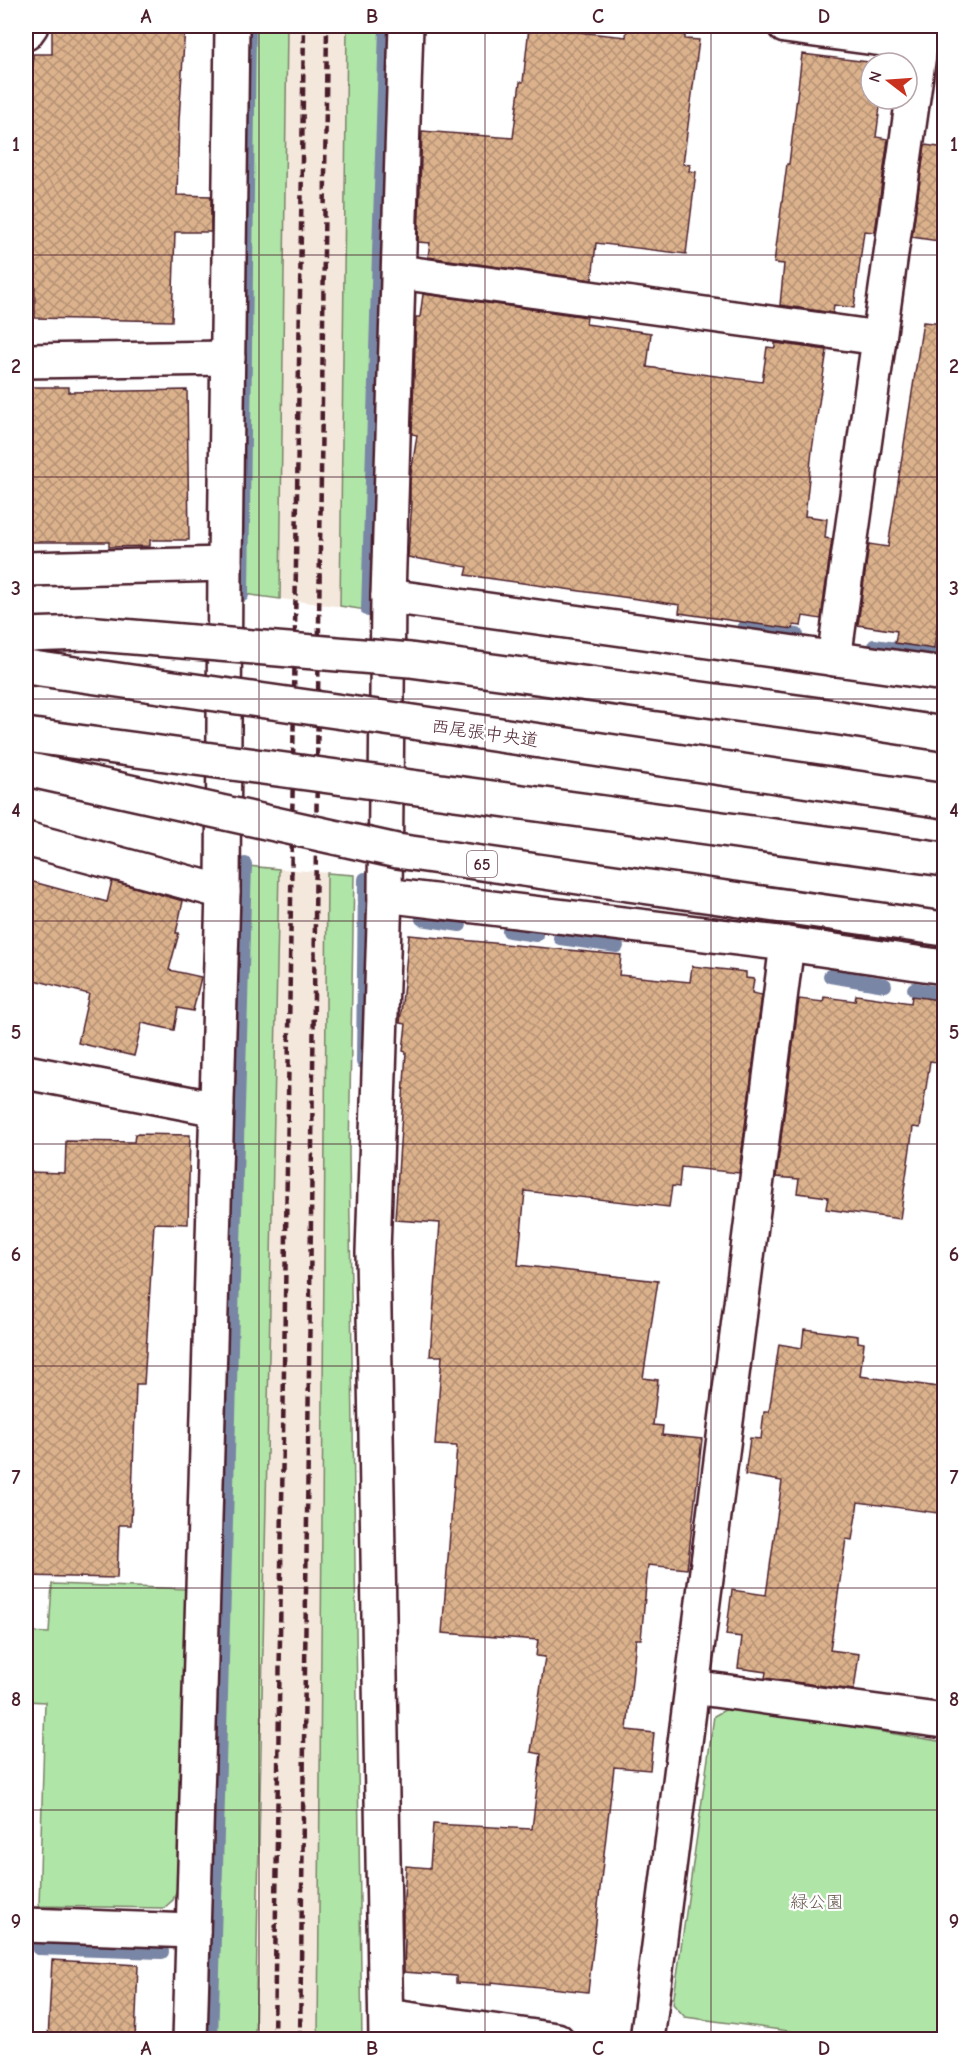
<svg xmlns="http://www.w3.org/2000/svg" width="970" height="2065" font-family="'Comic Neue','Klee One',sans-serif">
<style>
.built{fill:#f4e8dd}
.green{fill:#afe5a7;stroke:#7c8269;stroke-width:1.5}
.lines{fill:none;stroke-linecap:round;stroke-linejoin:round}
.stream{stroke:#7a86a5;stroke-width:14}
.building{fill:url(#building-cross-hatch);stroke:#4a1f2b;stroke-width:1.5}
.minor-casing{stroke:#4a1f2b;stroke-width:38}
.minor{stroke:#fff;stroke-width:33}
.rail{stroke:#4a1f2b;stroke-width:4.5;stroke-dasharray:9 4.5;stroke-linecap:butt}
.major-bridge-casing{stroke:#4a1f2b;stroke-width:38;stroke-linecap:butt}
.major-bridge{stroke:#fff;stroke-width:33}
.grid{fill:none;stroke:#4a1f2b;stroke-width:1.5;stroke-opacity:0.55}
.labels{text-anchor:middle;stroke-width:4.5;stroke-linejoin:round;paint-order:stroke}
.shield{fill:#fff;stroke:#80626b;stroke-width:1.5}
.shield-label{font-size:16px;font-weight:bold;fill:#4a1f2b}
.street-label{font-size:18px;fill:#4a1f2b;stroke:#fff}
.park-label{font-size:18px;fill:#685a50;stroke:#fff}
.neatline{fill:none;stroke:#4a1f2b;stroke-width:2}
.grid-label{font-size:20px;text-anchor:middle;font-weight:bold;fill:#4a1f2b}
</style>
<defs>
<pattern id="building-cross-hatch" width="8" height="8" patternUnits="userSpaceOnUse" patternTransform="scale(1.5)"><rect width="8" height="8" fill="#dcb28d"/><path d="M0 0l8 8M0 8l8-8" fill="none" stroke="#b49073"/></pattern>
</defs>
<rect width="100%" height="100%" fill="#fff"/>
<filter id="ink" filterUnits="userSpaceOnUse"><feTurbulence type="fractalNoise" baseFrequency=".0167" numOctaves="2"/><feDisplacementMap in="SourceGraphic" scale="12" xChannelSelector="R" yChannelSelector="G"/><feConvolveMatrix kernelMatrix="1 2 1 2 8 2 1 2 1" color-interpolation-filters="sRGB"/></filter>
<g filter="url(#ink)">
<g class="built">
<path d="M251,26H385L366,610L244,594Z"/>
<path d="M248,866L354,875L349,1154L362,2039L216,2040Z"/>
</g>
<g class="green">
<path d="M251,26H287L280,599L244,594Z"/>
<path d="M347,26H385L366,610L340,606Z"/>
<path d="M248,866L279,869L255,2039L216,2040Z"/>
<path d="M327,873L354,875L349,1154L362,2040L318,2039Z"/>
<path d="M52,1584L189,1589L178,1886L173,1900L164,1908L39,1906L45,1702L26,1701V1632L49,1633Z"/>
<path d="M730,1707L944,1742V2039H848L685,2017L673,2004L714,1716Z"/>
</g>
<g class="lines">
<g class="stream">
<path d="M242,595L249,26"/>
<path d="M368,610L386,26"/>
<path d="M744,628L797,635"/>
<path d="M874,646L940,655"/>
<path d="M422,919L460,925"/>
<path d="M509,931L536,935"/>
<path d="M560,938L617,946"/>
<path d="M830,976L885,985"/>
<path d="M914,989L944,994"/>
<path d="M363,1062L365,879"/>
<path d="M38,1948L162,1952"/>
<path d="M211,2040L245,864"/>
</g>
</g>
<g class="building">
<path d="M91,26H185L179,120L177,195L211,196V232H175L172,321L35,318L34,230H26V66H33V54H52V28H91Z"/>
<path d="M529,27L626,37L627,27L685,35V39L699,40L683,164L690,165L689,171L696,172L686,254L596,243L592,280L428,257L430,243L418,242L422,131L513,138L520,82H523Z"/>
<path d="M802,54L877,63H871V99H881L876,137L888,139L875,232L864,231L854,308L834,305L833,313L780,305L784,264L774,263L787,164H789Z"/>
<path d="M925,145L945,148V242L912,237Z"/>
<path d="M423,294L587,317L586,324L651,333L647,367L762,382L767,347L775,348V343L827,350L812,450L805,516L827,519L825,538L832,539L821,619L803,616L801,626L794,625L793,629L679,613L680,605L466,575L468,567L408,557L412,502H410V481L417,435L412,434L416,317H420Z"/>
<path d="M923,322L945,324V598L941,597L934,649L895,643L897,631L858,625L869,544L888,547Z"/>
<path d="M26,387H69V392L187,390L189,540H150V546L109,547V542H26Z"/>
<path d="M26,880L107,902L112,881L183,901L176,933H179L169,970L201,977L193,1011L178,1008L174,1030L142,1023L134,1056L78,1043L89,994L26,978Z"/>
<path d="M409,935L621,955L619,975L690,982L692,966L746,972V978L754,979L752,993L762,995L739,1173L681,1167L679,1187L672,1186L669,1207L525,1191L518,1265L658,1281L643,1378L658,1380L653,1425L663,1426L662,1435L702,1439L687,1569L648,1565L641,1639H636L627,1730L654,1733L650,1770L614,1767L588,1992L491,1982V1985L456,1983V1976L404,1972L405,1939L403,1938V1914L406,1866L430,1868L433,1824L532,1829L541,1754L531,1752L545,1657L536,1656L538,1640L442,1633L457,1446L435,1445L442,1356H430L440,1223L395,1220L406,1052L403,1051L406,1024L400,1023Z"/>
<path d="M856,995L911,1003L912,996L945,1001V1063L930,1061L920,1128L913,1127L900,1219L826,1209L828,1197L797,1193L799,1179L776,1177L799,999L823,1002L824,997L855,1001Z"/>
<path d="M135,1134L190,1135L188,1224L154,1223L144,1384H136L131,1525H119L117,1578L26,1576V1172L65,1173L66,1141L134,1142Z"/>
<path d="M804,1329L858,1336V1342L864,1343L860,1376L945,1388V1514L858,1502L852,1540L846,1539L830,1650L859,1654L854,1690L765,1678L766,1672L738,1668L742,1637L726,1635L732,1590L766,1595L782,1481L745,1475L750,1438L761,1439L764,1412H769L779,1344L802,1348Z"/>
<path d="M52,1960L138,1965L135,2040H48Z"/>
</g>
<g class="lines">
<defs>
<g id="minor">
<path d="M785,26L920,44"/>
<path d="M26,33L31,26"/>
<path d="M399,272L879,338"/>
<path d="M26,361L228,358"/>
<path d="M26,569L225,564"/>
<path d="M388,596L944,674"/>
<path d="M834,659L923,26"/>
<path d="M26,839L223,892"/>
<path d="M385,895L787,944L944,967"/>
<path d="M26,1072L217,1109"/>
<path d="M692,1687L944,1721"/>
<path d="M26,1925L193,1931"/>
<path d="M386,2016L557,2040"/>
<path d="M190,2040L223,892L225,564L232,26"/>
<path d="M386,2040L373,1252L385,895L388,596L406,26"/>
<path d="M647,2040L787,944"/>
</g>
</defs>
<use href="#minor" class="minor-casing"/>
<use href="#minor" class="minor"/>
<g class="rail">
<path d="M274,2040L304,26"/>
<path d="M300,2040L327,26"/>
</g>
<defs>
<g id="major-bridge">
<path d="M26,635L85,633L410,660L827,716L944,734"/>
<path d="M26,667L399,720L944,801"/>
<path d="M26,735L944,859"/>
<path d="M26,769L397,851L944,929"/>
</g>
</defs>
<use href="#major-bridge" class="major-bridge-casing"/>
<use href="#major-bridge" class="major-bridge"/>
</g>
</g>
<path class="grid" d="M259,26V2040M485,26V2040M711,26V2040M26,255H944M26,477H944M26,699H944M26,921H944M26,1144H944M26,1366H944M26,1588H944M26,1810H944"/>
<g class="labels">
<rect class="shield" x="467" y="851" width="30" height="26" rx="4.5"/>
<g class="shield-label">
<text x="482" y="870">65</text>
</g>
<g class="street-label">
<text transform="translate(485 733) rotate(8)" y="6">西尾張中央道</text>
</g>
<g class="park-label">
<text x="817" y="1908">緑公園</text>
</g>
</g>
<rect width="970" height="2065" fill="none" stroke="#fff" stroke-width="66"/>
<g transform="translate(889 81) rotate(287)"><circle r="28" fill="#ffffff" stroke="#b7a5aa" stroke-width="1.5"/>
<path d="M0-4.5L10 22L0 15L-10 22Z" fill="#c8321e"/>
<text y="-9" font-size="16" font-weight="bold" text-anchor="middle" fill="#4a1f2b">N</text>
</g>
<rect x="33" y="33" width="904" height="1999" class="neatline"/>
<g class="grid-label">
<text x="146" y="23">A</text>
<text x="372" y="23">B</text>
<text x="598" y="23">C</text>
<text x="824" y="23">D</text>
<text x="16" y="151">1</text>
<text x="954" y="151">1</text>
<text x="16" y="373">2</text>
<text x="954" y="373">2</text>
<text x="16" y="595">3</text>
<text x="954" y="595">3</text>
<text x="16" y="817">4</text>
<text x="954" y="817">4</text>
<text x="16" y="1039">5</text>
<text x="954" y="1039">5</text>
<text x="16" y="1261">6</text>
<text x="954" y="1261">6</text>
<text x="16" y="1484">7</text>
<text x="954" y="1484">7</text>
<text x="16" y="1706">8</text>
<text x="954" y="1706">8</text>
<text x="16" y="1928">9</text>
<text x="954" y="1928">9</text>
<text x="146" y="2055">A</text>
<text x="372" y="2055">B</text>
<text x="598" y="2055">C</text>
<text x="824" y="2055">D</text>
</g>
</svg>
